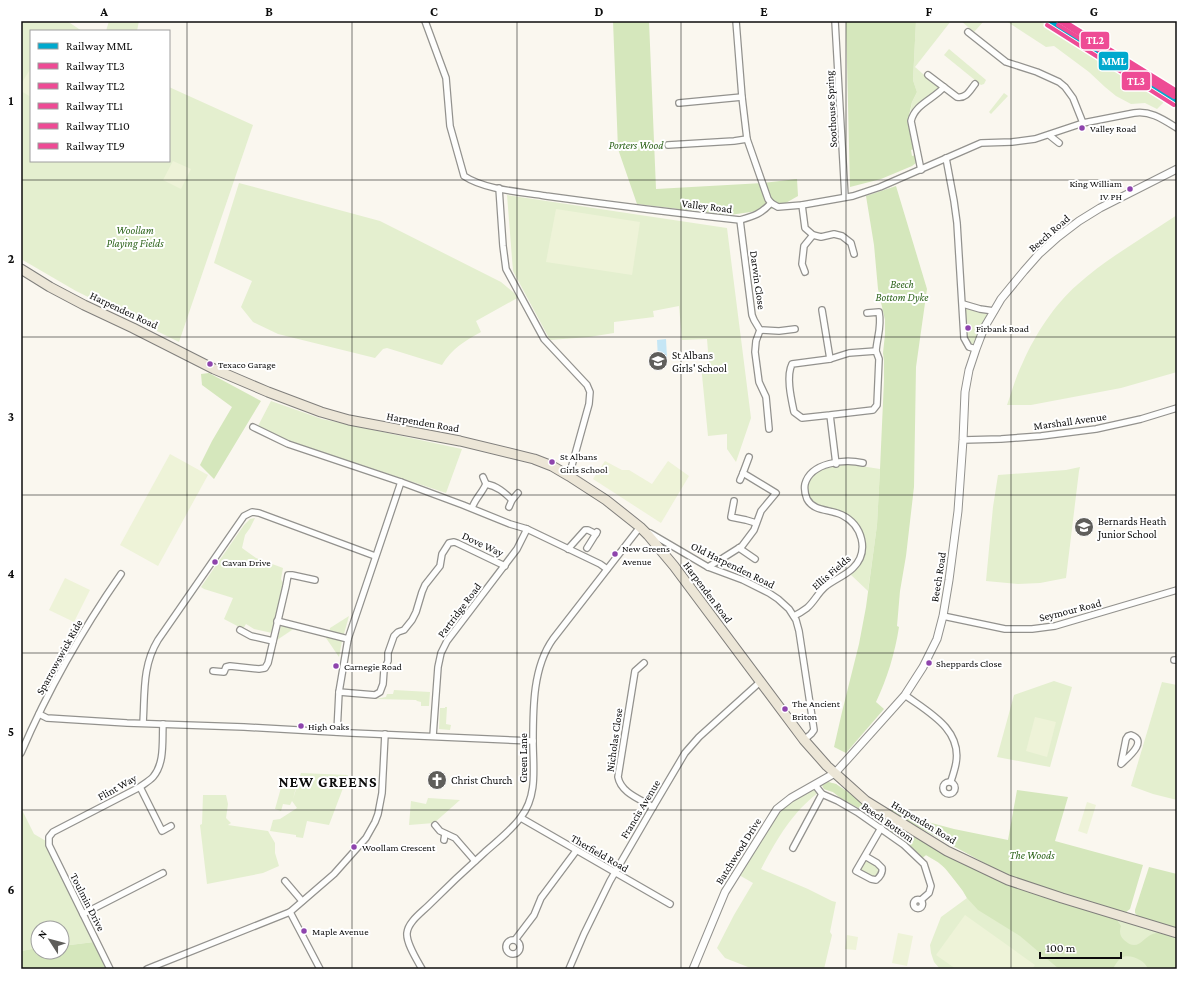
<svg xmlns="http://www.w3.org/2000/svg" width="1198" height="990" font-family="'Crimson Pro',serif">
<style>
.green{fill:#e4efcf}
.forest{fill:#d5e7bc}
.pitch{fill:#eef3d8}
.water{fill:#c5e6f5}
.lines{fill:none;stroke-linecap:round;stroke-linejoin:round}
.minor-casing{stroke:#93928e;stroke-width:8}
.tertiary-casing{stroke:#93928e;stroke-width:9}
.primary-casing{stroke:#807f7c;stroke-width:11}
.minor{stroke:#fefefd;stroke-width:5.5}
.tertiary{stroke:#fefefd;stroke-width:7}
.primary{stroke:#ece6d7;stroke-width:9}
.rail-1-casing{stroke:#fff;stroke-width:7}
.rail-2-casing{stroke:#fff;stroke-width:7}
.rail-3-casing{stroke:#fff;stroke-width:7}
.rail-4-casing{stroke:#fff;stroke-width:7}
.rail-5-casing{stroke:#fff;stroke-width:7}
.rail-6-casing{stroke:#fff;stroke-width:7}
.rail-1{stroke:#00a9ce;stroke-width:4}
.rail-2{stroke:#ee4b95;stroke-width:4}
.rail-3{stroke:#ee4b95;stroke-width:4}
.rail-4{stroke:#ee4b95;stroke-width:4}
.rail-5{stroke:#ee4b95;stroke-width:4}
.rail-6{stroke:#ee4b95;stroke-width:4}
.grid{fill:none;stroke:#0c0c0c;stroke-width:1;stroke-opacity:0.55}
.bus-dot{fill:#8e44ad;stroke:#fff;stroke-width:1.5}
.labels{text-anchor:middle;stroke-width:4;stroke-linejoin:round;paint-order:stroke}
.bus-label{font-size:10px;fill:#0c0c0c;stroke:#fff;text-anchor:start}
.street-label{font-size:11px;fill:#0c0c0c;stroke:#fff}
.park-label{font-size:11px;font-style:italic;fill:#2e641c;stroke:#fff}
.poi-label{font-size:11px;fill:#0c0c0c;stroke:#fff;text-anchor:start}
.district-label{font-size:15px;font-weight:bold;letter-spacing:1px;fill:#0c0c0c;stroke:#fff}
.line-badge{stroke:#fff;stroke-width:1.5}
.badge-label{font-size:11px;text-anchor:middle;font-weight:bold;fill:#fff}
.neatline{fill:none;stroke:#0c0c0c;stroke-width:1.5}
.grid-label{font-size:13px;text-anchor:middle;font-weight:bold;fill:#0c0c0c}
</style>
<rect width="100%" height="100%" fill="#faf7ef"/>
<g class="green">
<path d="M21,21H67L82,31H31V161H169V87L253,125L179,342L76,291L21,259Z"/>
<path d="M109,21H139L137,31H106Z"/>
<path d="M916,21H951L915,67L939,88L936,93L920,103L910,114L912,102L917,92L913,80Z"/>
<path d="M961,21H984L974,32Z"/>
<path d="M1006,21H1040L1164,102L1157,109L1145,103L1131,104L1116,96L1105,87L1089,72L1054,46L1046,47Z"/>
<path d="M949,49L986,80L984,84L981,85L944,55Z"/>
<path d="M1004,93L1008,96L991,114L989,112Z"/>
<path d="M239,183L380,221L501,282L519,297L476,321L481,332C465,341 452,348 442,365L387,348L383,349L375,358L278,334L253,322L241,307L252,281L214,263Z"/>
<path d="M507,195L727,228L751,418L736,462L727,449V434L708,436L701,365L709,364L707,339L682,340L679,306L653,311L654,317L614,322V333L589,337L550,340L513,271Z"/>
<path d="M1177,215V372L1121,388L1031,405H1007C1012,391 1016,376 1023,362C1035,335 1054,305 1077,285C1107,258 1143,238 1177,215Z"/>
<path d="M963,304L994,311L976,349L969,347L964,338Z"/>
<path d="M271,401L322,419L462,449L446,493L289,441L258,426Z"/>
<path d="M848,464L880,469L877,525L868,591L850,574C862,564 871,545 861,531C859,527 853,523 850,520C847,517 844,514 841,512C832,506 821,510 812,502C808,498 807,493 807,488C806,467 834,468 848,464Z"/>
<path d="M1080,467L1079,471L1066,578L1040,583L1018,584L986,581L993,507L998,475L1066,470Z"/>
<path d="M255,518L250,528L245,535L242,548L256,558L283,568L281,579L284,585L272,633L254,629L246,624L243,629L224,619L233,598L204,589L201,587L244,525L250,519Z"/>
<path d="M349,616L344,634L341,635L329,632L330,628Z"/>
<path d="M284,625L295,628L277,640L281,626Z"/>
<path d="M327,635L340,639L342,641L339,657L326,638Z"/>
<path d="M1054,681L1072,687L1050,767L997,757L1014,695Z"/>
<path d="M1162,682L1177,685V800L1153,794L1131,786Z"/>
<path d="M394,690L430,692L429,706H421V702L417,701L416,700L375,699L386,697L387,694H393Z"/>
<path d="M445,707H447L446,724L451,725L450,730L439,729L440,708H445Z"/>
<path d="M301,773L348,775L329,825L307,821L303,838L296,837V835L270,831L273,820L280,819L297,808L292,801L290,805L283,804L281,811L275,809L284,777L298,780L293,799Z"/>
<path d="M828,782L836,784L868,806L947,853L1177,936V969H940L934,962L931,953L930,945L941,917L967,898C962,888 948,870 939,863C935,860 930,858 926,855L921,859L917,854L897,837L890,825L842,799L833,792L824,789L822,785Z"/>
<path d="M813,790L816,791L818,793C792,812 776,841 761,869L808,889L832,901L836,902L830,932L832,935L824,969H753L725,958L717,948L734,915L753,883L739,875L781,809L799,796Z"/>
<path d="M203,795H226L228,804L226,818L231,823L228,825L268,831L275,843V853L279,866L263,873L207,884L200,825L202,824Z"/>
<path d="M428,798L460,800L434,823L409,825L411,801L426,804Z"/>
<path d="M21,808L34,834L46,841L94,942L62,946V928H38V948L21,951Z"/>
<path d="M866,859L876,865L880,869L879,873L875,877L873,878L860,870C860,867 863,861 866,859Z"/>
</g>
<g class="forest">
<path d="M613,21H649L656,189L763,183L797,179L798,196L777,208L730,215L637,204L618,149Z"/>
<path d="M846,21H916L913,80L917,92L912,102L908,120L914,149L911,150L912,156L915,155L916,163L912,166L881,179L850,187Z"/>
<path d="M896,186L927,289L916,367L914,487L906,556L900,591L897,626L899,627C895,653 887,679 876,702L884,709L846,753L834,747L842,712L859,644L866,607L877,525L880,469L884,380V361L883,353L885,334V320L878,289L874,245L866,196Z"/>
<path d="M209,373L261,401L214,479L200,465L212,441L232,407L202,385L201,374Z"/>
<path d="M828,782L836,784L868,806L947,853L1117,920L1121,926C1119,932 1120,936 1124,940C1139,954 1143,935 1156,933C1162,932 1171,937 1177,940V969H1148C1145,960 1129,953 1121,958C1117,961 1115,965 1113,969H1059L1020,936L978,910L967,898L963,891L945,868L938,862L926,855L921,859L903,841L888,831L890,825L842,799L833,792L824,789L822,785Z"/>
<path d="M1017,790L1068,797L1055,841L1143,865L1130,909L1125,913L1021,881L999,871L891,812L893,807L924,821L954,829L1008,840Z"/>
<path d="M1149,867L1177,874V930L1139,918L1135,913V910Z"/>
<path d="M94,942L108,969H21V951L38,948V952H62V946Z"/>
</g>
<g class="pitch">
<path d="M31,68V97L21,91V84Z"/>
<path d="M173,161L191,169L181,189L163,180Z"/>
<path d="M556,209L640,222L632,275L546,262Z"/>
<path d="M170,454L208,475L158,566L120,545Z"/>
<path d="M605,461L622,470H629L652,484L668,461L689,476L661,523L593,479Z"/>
<path d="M65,578L90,590L74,622L49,610Z"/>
<path d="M1035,717L1056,722L1047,757L1026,751Z"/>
<path d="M1087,802L1096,805L1087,834L1078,831Z"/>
<path d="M965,915L1035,965L1032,969H956L936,955Z"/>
<path d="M898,933L913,936L907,966L892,963Z"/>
<path d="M847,935L858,937L856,950L845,949Z"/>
</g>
<path class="water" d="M666,339L667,358L658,359L657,340Z"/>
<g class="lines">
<defs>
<g id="minor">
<path d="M425,21L446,78L450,126L464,176C485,190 522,192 546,196C611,205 675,213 740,220C754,216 761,214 771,203"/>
<path d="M736,21L742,97L747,139L768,199L771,203"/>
<path d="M835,21L845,197"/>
<path d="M968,32L1006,62L1037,72L1059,82L1065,87L1073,98L1083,123"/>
<path d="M928,75L957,97C966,99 970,90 975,84"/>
<path d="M679,103L742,97"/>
<path d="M1049,135L1059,143"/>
<path d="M668,145L734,141L747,139"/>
<path d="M946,158L954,201L957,223L964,338L969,347L976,349"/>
<path d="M921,170L911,121C915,104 934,99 944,87"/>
<path d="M499,188L503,246L506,269L544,339L587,385L590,392L589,404L569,476"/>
<path d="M771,203L778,207L802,205L853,196L880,187L981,143L1012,142L1035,139L1083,123L1134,113C1150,110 1164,120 1177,128"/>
<path d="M802,205L805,228L813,235L821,237L834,234L842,236L851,243L854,254"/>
<path d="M740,220L752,315L754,320L760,330"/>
<path d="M805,272L802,264L804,246L813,235"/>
<path d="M963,304L980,309L994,311"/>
<path d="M822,310L830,359"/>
<path d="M867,313L879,312C882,327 877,337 876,351"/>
<path d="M760,330L756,341L755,352L759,382L766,397L769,429"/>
<path d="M760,330L779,331L795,329"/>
<path d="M830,415L873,410L877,405L879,359L876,351L849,353L830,359L792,364C786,376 791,398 794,412L802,418L830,415L836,464"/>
<path d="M253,427L288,444L401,482L463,505L510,524L527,529L600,564L607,569"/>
<path d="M963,440L1001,439L1041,436L1096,429L1141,419L1177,408"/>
<path d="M483,477L486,484"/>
<path d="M740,480L743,473"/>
<path d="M486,484C497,486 504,492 512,500L509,507"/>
<path d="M512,500L518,493"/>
<path d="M734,501L731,517L746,520L756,523"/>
<path d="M472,508C475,499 482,493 486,484"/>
<path d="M650,533L708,567L743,580L769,593L778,599L789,609L796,620L799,631L814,730L811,734L804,740"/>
<path d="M587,548L597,532"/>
<path d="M739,548L755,559"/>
<path d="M568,549L585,530H588L596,534"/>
<path d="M708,567L723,558L742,546L754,530L761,511L776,493L743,473L749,457"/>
<path d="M794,616C798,614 803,611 807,608C814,602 818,593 825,587C833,580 845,576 853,568C870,551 862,525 842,515C830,509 814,512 807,499C805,494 804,489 805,484C811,462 845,459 863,463"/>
<path d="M943,616L1005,629H1032L1055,626L1177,590"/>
<path d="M277,621L348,639"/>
<path d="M240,630L251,636L273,641"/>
<path d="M1174,660H1177"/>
<path d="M644,663L635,671L618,777C621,793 640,799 653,807"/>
<path d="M213,671L224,672L226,667L230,666L259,669L265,668L268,663L286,586L288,575H292L315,580"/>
<path d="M339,692L375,695L380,692L383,684L384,670L388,661V653L394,636L398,632L404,630L412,620L416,612L422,592L425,585L440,566L442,554L449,543L454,542L457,543L505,566"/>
<path d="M905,695C928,712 962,729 956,763C955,769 953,775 951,781"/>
<path d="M39,714L47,718L127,723L244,727L351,733L533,741"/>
<path d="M143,723C145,694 142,666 158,640L244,516L252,512L259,513L375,556"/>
<path d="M337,732L339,692L348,639L401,482"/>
<path d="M1131,735C1149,741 1127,758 1121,764L1126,739L1128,736Z"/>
<path d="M433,736L438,667L441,653L447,641L517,549L527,529"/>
<path d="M21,753C48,690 82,630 121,574"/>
<circle cx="949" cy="788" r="6"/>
<path d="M815,785L822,794L838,801L857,812L904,845L924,864L931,886L929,893L921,900"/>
<path d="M140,787L162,831L171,826"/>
<path d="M521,818L670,904"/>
<path d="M435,825L440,831L455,838L475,861"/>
<path d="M444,840L445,834"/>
<path d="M793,848L822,794"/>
<path d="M865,856L877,863L882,868C883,872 880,877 876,880L871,879L856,871L881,828"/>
<path d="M285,881L302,901"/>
<circle cx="918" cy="904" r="4.5"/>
<path d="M290,912L320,969"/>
<path d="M83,914L163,873"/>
<circle cx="513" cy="947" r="7"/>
<path d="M515,940L534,915L541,898L576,851"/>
<path d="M110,969L49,845V837L53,832L140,787C144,784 149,781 153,777C165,763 162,741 163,724"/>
<path d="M147,969L290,912L334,874L366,838L375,822L378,814L382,793L385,734"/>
<path d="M422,969C417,960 406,943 407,933C408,922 421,913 429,905C447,887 465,870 484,853C496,842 511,831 521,817C538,795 533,767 533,741C533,707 533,667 553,639L640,527"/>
<path d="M569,969L584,934L610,881L653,807L685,753L699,737L760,682"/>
</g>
<path id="tertiary" d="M693,969L725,892L777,809L791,798L835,773L845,762L905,695L923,667L937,639L943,616L949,580L958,511L963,440L965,392L969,370L976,349L984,328L994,311L1001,299L1024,271L1039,254L1058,237L1079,221L1100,208L1177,169"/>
<path id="primary" d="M21,269L50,287L84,305L133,328L214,369L268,392L321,412L349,420L460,441L534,459L552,466L569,476L606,500L640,527L648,535L674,566L804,740L827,766L866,801L947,851L1008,880L1062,898L1177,933"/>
</defs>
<use href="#minor" class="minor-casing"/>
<use href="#tertiary" class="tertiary-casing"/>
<use href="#primary" class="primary-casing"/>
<use href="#minor" class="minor"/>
<use href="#tertiary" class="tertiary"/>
<use href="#primary" class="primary"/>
<defs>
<path id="rail-1" d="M1050,21L1177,101"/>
<path id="rail-2" d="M1047,25L1174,105"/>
<path id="rail-3" d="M1064,21L1177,91"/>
<path id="rail-4" d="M1059,21L1177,95"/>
<path id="rail-5" d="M1061,21L1177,93"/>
<path id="rail-6" d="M1058,25L1174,97"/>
</defs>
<use href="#rail-1" class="rail-1-casing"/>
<use href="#rail-2" class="rail-2-casing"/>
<use href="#rail-3" class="rail-3-casing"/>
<use href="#rail-4" class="rail-4-casing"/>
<use href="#rail-5" class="rail-5-casing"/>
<use href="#rail-6" class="rail-6-casing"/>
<use href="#rail-1" class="rail-1"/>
<use href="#rail-2" class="rail-2"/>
<use href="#rail-3" class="rail-3"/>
<use href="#rail-4" class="rail-4"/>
<use href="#rail-5" class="rail-5"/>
<use href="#rail-6" class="rail-6"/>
</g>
<path class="grid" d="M187,21V969M352,21V969M517,21V969M681,21V969M846,21V969M1011,21V969M21,180H1177M21,337H1177M21,495H1177M21,653H1177M21,810H1177"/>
<defs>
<symbol id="school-disc" viewBox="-11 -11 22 22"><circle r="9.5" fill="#5f5e5b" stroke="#fff"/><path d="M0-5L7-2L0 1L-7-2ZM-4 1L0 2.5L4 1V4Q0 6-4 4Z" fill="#fff"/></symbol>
<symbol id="church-disc" viewBox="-11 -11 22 22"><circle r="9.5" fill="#5f5e5b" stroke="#fff"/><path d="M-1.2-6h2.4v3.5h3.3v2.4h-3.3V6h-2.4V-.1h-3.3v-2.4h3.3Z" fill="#fff"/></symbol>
</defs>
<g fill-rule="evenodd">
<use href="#school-disc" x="647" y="350" width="22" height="22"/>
<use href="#school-disc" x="1073" y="516" width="22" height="22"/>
<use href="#church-disc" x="426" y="769" width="22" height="22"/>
</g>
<g class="bus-dot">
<circle cx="1082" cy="128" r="3.5"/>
<circle cx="1130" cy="189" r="3.5"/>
<circle cx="968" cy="328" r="3.5"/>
<circle cx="210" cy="364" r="3.5"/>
<circle cx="552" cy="462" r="3.5"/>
<circle cx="615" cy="554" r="3.5"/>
<circle cx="215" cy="562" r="3.5"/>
<circle cx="929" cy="663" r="3.5"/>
<circle cx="336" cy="666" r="3.5"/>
<circle cx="785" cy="709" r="3.5"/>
<circle cx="301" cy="726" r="3.5"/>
<circle cx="354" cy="847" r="3.5"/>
<circle cx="304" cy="931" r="3.5"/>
</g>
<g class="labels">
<g class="bus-label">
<text x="1090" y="132">Valley Road</text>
<text x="1122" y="187" text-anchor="end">King William<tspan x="1122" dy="13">IV PH</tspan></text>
<text x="976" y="332">Firbank Road</text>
<text x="218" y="368">Texaco Garage</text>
<text x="560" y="460">St Albans<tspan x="560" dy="13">Girls School</tspan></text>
<text x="622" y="552">New Greens<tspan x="622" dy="13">Avenue</tspan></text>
<text x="222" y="566">Cavan Drive</text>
<text x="936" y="667">Sheppards Close</text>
<text x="344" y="670">Carnegie Road</text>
<text x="792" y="707">The Ancient<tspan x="792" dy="13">Briton</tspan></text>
<text x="308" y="730">High Oaks</text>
<text x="362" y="851">Woollam Crescent</text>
<text x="312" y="935">Maple Avenue</text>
</g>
<g class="street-label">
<text transform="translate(831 109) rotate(-93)" y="4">Soothouse Spring</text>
<text transform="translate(707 206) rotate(7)" y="4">Valley Road</text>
<text transform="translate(1049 233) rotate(-41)" y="4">Beech Road</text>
<text transform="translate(758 280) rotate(82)" y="4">Darwin Close</text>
<text transform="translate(124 310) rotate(25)" y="4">Harpenden Road</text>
<text transform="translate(1070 421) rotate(-8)" y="4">Marshall Avenue</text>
<text transform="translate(423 422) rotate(10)" y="4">Harpenden Road</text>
<text transform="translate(483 544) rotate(25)" y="4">Dove Way</text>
<text transform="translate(733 565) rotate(26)" y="4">Old Harpenden Road</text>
<text transform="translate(831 572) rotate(-41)" y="4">Ellis Fields</text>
<text transform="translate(938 577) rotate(-81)" y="4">Beech Road</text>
<text transform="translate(708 592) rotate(53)" y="4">Harpenden Road</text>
<text transform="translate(459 610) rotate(-53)" y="4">Partridge Road</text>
<text transform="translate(1070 610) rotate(-14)" y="4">Seymour Road</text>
<text transform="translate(59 657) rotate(-61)" y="4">Sparrowswick Ride</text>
<text transform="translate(614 740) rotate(-82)" y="4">Nicholas Close</text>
<text transform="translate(523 758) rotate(-90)" y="4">Green Lane</text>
<text transform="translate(117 787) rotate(-29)" y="4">Flint Way</text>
<text transform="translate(640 809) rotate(-59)" y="4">Francis Avenue</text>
<text transform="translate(888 822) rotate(35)" y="4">Beech Bottom</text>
<text transform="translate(924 822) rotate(31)" y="4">Harpenden Road</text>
<text transform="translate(738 851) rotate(-58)" y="4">Batchwood Drive</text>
<text transform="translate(600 853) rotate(30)" y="4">Therfield Road</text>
<text transform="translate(88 902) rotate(63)" y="4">Toulmin Drive</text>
</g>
<g class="park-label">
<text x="636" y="149">Porters Wood</text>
<text x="135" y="234">Woollam<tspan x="135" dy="13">Playing Fields</tspan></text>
<text x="902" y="288">Beech<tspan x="902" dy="13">Bottom Dyke</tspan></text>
<text x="1032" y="859">The Woods</text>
</g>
<g class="poi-label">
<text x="672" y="359">St Albans<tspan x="672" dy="13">Girls' School</tspan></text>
<text x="1098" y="525">Bernards Heath<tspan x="1098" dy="13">Junior School</tspan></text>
<text x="451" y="784">Christ Church</text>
</g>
<g class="district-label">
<text x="328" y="787">NEW GREENS</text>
</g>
</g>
<g class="line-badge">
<rect x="1080" y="31" width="30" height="19" rx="4" fill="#ee4b95"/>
<rect x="1098" y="51" width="31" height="20" rx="4" fill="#00a9ce"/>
<rect x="1121" y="71" width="30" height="20" rx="4" fill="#ee4b95"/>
</g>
<g class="badge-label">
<text x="1095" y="44">TL2</text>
<text x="1114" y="65">MML</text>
<text x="1136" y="85">TL3</text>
</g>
<rect width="1198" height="990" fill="none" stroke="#ffffff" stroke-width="44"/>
<rect x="30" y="30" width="140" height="132" fill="#ffffff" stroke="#9e9e9e"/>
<rect x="38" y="43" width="20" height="6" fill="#00a9ce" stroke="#9e9e9e"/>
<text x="66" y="50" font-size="12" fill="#0c0c0c">Railway MML</text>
<rect x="38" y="63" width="20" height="6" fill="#ee4b95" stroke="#9e9e9e"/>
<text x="66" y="70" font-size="12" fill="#0c0c0c">Railway TL3</text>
<rect x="38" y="83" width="20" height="6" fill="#ee4b95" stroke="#9e9e9e"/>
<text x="66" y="90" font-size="12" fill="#0c0c0c">Railway TL2</text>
<rect x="38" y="103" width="20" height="6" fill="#ee4b95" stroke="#9e9e9e"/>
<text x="66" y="110" font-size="12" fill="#0c0c0c">Railway TL1</text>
<rect x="38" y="123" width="20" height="6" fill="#ee4b95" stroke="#9e9e9e"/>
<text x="66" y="130" font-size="12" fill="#0c0c0c">Railway TL10</text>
<rect x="38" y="143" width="20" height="6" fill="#ee4b95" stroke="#9e9e9e"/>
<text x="66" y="150" font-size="12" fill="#0c0c0c">Railway TL9</text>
<g transform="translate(50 940) rotate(306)"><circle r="19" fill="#ffffff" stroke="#9e9e9e"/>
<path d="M0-3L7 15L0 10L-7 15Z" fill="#5f5e5b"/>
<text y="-6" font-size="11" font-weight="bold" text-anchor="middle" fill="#0c0c0c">N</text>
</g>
<path d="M1040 952v6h81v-6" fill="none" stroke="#0c0c0c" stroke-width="2"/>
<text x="1046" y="952" font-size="12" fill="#0c0c0c" stroke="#ffffff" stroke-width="3" paint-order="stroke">100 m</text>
<rect x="22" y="22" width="1154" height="946" class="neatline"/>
<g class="grid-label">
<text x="104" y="16">A</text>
<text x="269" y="16">B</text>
<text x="434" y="16">C</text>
<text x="599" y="16">D</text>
<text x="764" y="16">E</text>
<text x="929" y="16">F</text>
<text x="1094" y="16">G</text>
<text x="11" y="105">1</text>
<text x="11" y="263">2</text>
<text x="11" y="421">3</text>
<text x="11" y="578">4</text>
<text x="11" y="736">5</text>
<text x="11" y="894">6</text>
</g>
</svg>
